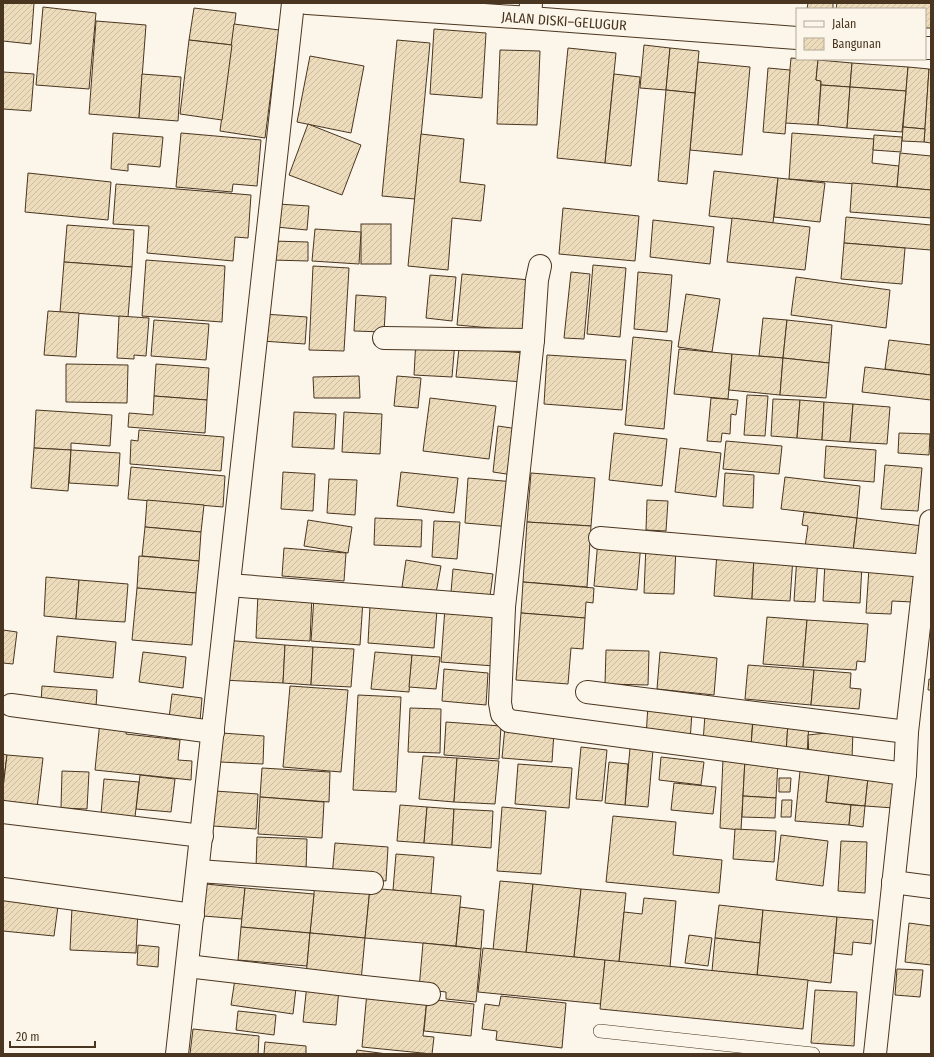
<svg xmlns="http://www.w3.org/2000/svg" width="934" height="1057" font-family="'Fira Sans Condensed',sans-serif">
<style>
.building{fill:url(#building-hatch);stroke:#4a3520}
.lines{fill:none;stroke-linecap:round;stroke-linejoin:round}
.lane-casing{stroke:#4a3520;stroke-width:14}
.street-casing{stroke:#4a3520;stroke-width:24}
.secondary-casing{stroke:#4a3520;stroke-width:24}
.lane{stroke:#fbf6e9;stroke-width:13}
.street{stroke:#fbf6e9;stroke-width:22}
.secondary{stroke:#fbf6e9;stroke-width:22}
.labels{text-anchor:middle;stroke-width:3;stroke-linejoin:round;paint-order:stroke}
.street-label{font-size:14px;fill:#4a3520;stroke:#fbf6e9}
</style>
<defs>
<pattern id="building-hatch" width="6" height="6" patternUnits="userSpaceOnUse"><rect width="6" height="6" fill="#ecdcbc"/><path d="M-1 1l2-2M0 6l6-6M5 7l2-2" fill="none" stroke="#ccbda1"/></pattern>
</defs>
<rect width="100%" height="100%" fill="#fbf6e9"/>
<g class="building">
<path d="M3,3H34L31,44L3,41Z"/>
<path d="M808,3H833V9H807Z"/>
<path d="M837,3H931V28H925V9H836Z"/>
<path d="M43,7L96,13L89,89L36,85Z"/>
<path d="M194,8L236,13L232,45L189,40Z"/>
<path d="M96,21L146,25L139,118L89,114Z"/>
<path d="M234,24L279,30L265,138L220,131Z"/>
<path d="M434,29L486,33L482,98L430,94Z"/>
<path d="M189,40L232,45L222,120L180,114Z"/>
<path d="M397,40L430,43L415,199L382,196Z"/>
<path d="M644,45L670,48L666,90L640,88Z"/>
<path d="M568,48L616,53L605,163L557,158Z"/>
<path d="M670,48L699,51L695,93L666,90Z"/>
<path d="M500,50L540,51L537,125L497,124Z"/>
<path d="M310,56L364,66L351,133L297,122Z"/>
<path d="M791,58L818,60L816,80L821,81L818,125L785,123Z"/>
<path d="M818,60L852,63L850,87L821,85V81L816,80Z"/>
<path d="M698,62L750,67L742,155L690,150Z"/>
<path d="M852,63L908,67L906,91L850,87Z"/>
<path d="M908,67L929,69L925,129L903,127Z"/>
<path d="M768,68L790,70L785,134L763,132Z"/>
<path d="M929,69L931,70V143L924,142Z"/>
<path d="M3,72L34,74L31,111L3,109Z"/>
<path d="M142,74L181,77L178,121L139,118Z"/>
<path d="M614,74L640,77L631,166L605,163Z"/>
<path d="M821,85L850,87L847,128L818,125Z"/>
<path d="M850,87L906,91L902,132L847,128Z"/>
<path d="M666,90L695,93L687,184L658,181Z"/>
<path d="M308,124L361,145L342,195L289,175Z"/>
<path d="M903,127L925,129L924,142L902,141Z"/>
<path d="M113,133L163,137L160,167L128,164V171L111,169Z"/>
<path d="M181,133L261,140L257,186L233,184L232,192L176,187Z"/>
<path d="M792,133L874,139L872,163L899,166L897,187L789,179Z"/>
<path d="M421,134L464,139L460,182L485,185L481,221L452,218L448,270L408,266Z"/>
<path d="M874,135L902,137L901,152L873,150Z"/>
<path d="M900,153L931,156V190L897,187Z"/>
<path d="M714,171L778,178L773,223L709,216Z"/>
<path d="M28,173L111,182L108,220L25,212Z"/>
<path d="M778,178L825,183L820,222L774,217Z"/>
<path d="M852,183L931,190V218L850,212Z"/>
<path d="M116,184L251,195L248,238L235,237L233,261L147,253L149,226L113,224Z"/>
<path d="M278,204L309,206L307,230L276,227Z"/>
<path d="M563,208L639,216L635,261L559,254Z"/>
<path d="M846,217L931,225V250L844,243Z"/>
<path d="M732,218L810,227L805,270L727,262Z"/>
<path d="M653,220L714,227L710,264L650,257Z"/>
<rect x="361" y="224" width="30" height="40"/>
<path d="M67,225L134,230L132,267L64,262Z"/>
<path d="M315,229L361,232L359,264L312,261Z"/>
<path d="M272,241L308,242V261L272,260Z"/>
<path d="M844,243L905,248L902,284L841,279Z"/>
<path d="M146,260L225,266L222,322L142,316Z"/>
<path d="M64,262L132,267L128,317L60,312Z"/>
<path d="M593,265L626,268L620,337L587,334Z"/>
<path d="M313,266L349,268L344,351L309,350Z"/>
<path d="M571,272L590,274L584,339L564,338Z"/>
<path d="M638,272L672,275L667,332L634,329Z"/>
<path d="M462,274L530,280L525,331L457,325Z"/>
<path d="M430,275L456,277L452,321L426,318Z"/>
<path d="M796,277L890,290L886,328L791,315Z"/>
<path d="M686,294L720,299L712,352L678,347Z"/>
<path d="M356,295L386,297L384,332L354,331Z"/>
<path d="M48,311L79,313L76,357L44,355Z"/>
<path d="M264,314L307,317L305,344L262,341Z"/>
<path d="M119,316L149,318L146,356L134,355V359L117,358Z"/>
<path d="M763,318L787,320L783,358L759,356Z"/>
<path d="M154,320L209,324L206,360L151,356Z"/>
<path d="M787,320L832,325L829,363L783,358Z"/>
<path d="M633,337L672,341L664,429L625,425Z"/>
<path d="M416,339L455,341L452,377L414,375Z"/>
<path d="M889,340L931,345V375L885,369Z"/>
<path d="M459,348L525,353L523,382L456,377Z"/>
<path d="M679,349L732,354L728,399L674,394Z"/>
<path d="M732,354L783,358L780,395L729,390Z"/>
<path d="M547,355L626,360L622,410L544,404Z"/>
<path d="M783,358L829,363L826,398L780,395Z"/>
<path d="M66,364L128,365L127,403L66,402Z"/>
<path d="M156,364L209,368L207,400L154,396Z"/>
<path d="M865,367L931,375V400L862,392Z"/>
<path d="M359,376L360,398H314L313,377Z"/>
<path d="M397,376L421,378L418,408L394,406Z"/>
<path d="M747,395L768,396L765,436L744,435Z"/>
<path d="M154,396L207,400L205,433L128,427L129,413L153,415Z"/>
<path d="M430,398L496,406L489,459L423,451Z"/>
<path d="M711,398L738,400L736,415L731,414L730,434L722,433L721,442L707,441Z"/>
<path d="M773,399L800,400L797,438L771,436Z"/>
<path d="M800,400L824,402L822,440L797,438Z"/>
<path d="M824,402L853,404L850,442L822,440Z"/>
<path d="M853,404L890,407L887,444L850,442Z"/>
<path d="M36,410L112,415L110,446L71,443V450L34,448Z"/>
<path d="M294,412L336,414L334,449L292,447Z"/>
<path d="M344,412L382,414L380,454L342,452Z"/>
<path d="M498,426L518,429L513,475L493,472Z"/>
<path d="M139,430L224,437L221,471L130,464L131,440L138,441Z"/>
<path d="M614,433L667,439L662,486L609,480Z"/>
<path d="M899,433L930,434L929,455L898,453Z"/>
<path d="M726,441L782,446L779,474L723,469Z"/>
<path d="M826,446L876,450L874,482L824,478Z"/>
<path d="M34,448L71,450L68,491L31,488Z"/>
<path d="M680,448L721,453L716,497L675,492Z"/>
<path d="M71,450L120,453L118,486L69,483Z"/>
<path d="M885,465L922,468L918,511L881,509Z"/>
<path d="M131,467L225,476L223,507L128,499Z"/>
<path d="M283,472L315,474L313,511L281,509Z"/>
<path d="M401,472L458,478L454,513L397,506Z"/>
<path d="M531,473L595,478L591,526L527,522Z"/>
<path d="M725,473L754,475L753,508L723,506Z"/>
<path d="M785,477L860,486L857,518L781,509Z"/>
<path d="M468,478L515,482L511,527L465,523Z"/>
<path d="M329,479L357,480L355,515L327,513Z"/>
<path d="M147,500L204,505L201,532L145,527Z"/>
<path d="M647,500L668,501L666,531L646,530Z"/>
<path d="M804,512L857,518L853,552L805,547L808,526L802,525Z"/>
<path d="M375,518L422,520L421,547L374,545Z"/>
<path d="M857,518L923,526L919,560L853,552Z"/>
<path d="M308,520L352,527L348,553L304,546Z"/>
<path d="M434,521L460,522L457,559L432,557Z"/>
<path d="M527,522L591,526L587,587L523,582Z"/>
<path d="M145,527L201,532L199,561L142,556Z"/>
<path d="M598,540L641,543L637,590L594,586Z"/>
<path d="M646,545L676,546L674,594L644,593Z"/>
<path d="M284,548L346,553L344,581L282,576Z"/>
<path d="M717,552L754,555L752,599L714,596Z"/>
<path d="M754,555L793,557L790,601L752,599Z"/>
<path d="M139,556L199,561L196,593L137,588Z"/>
<path d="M797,556L818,558L815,602L794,601Z"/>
<path d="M406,560L441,566L436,593L402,587Z"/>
<path d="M825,562L862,564L860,603L823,601Z"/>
<path d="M869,568L914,570L912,602L892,601L891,614L866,613Z"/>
<path d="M453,569L493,574L490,596L451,592Z"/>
<path d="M46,577L79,580L76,619L44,616Z"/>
<path d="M79,580L128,584L125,622L76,619Z"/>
<path d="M523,582L594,588L593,603L586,602L585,618L521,613Z"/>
<path d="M137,588L196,593L192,645L132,640Z"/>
<path d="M258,593L312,595L310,641L256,638Z"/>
<path d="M314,597L363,600L360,645L311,641Z"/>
<path d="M370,606L437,610L434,648L368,643Z"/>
<path d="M445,608L498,613L494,666L441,662Z"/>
<path d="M521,613L585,618L583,649L571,648L568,684L516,680Z"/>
<path d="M767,617L807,620L803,667L763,664Z"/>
<path d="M807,620L868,624L865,662L857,661L856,670L803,667Z"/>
<path d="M3,630L17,632L13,664L3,663Z"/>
<path d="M57,636L116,642L113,678L54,672Z"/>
<path d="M224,640L285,645L283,683L222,680Z"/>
<path d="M285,645L313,647L311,685L283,683Z"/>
<path d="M313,647L354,649L351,687L311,685Z"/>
<path d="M606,650L649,651L648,685L605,684Z"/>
<path d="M143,652L186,657L183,688L139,682Z"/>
<path d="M375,652L412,655L409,692L371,689Z"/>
<path d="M660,652L717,658L714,695L657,689Z"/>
<path d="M412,655L440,657L436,689L409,687Z"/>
<path d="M748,665L814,670L811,705L745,699Z"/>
<path d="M444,669L488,673L486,705L442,701Z"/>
<path d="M814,670L851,673L850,688L861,689L859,709L811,705Z"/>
<path d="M929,679H931V690H928Z"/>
<path d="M42,686L97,690L96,707L41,703Z"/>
<path d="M290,686L348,690L341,772L283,767Z"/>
<path d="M172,694L202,698L200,721L169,718Z"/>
<path d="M358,695L401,697L396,792L353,790Z"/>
<path d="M648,704L692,712L690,741L646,738Z"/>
<path d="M410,708L441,709L440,753L408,752Z"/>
<path d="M705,714L753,716L751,746L703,743Z"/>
<path d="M100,721L127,724L126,734L180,740L178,760L192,761L191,780L95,770Z"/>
<path d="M753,721L788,723L786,754L751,746Z"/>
<path d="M788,721L809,723L807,756L786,755Z"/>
<path d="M446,722L501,726L499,759L444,755Z"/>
<path d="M505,727L554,732L552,762L502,758Z"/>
<path d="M853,730L852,759L809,758L808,735Z"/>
<path d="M222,733L264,736L263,764L220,762Z"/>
<path d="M581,747L607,750L602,801L576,799Z"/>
<path d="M630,748L653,750L648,807L625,805Z"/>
<path d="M3,754L7,755L3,788Z"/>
<path d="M7,755L43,758L37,808L3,805V788Z"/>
<path d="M423,756L457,758L454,802L419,799Z"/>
<path d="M661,757L704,762L701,785L659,780Z"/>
<path d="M457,758L499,761L495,804L454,802Z"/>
<path d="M723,759L745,760L741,830L720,828Z"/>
<path d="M745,760L778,762L776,798L743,796Z"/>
<path d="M609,762L628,764L625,805L605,803Z"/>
<path d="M518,764L572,768L569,808L515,804Z"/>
<path d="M262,768L330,772L329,802L260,797Z"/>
<path d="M62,771L89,772L87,809L61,808Z"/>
<path d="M800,771L829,774L826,802L851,805L849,825L795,821Z"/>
<path d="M829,774L868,778L865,806L826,802Z"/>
<path d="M140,775L175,779L171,812L136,809Z"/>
<path d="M779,778H791L790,792H779Z"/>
<path d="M868,778L897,780L894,808L865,806Z"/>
<path d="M104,779L139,782L135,817L101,814Z"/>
<path d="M674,783L716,787L713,814L671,810Z"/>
<path d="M215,791L258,794L256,829L213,826Z"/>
<path d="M743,796L776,798L775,818L742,817Z"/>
<path d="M260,797L324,802L322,838L258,834Z"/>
<path d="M782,800H792L791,817H781Z"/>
<path d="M400,805L427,807L424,843L397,841Z"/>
<path d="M851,805L865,806L863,827L849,825Z"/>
<path d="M427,807L454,809L452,845L424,843Z"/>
<path d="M502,807L546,811L541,874L497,871Z"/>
<path d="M454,809L493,811L491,848L452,845Z"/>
<path d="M613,816L676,822L673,855L722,860L719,893L606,882Z"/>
<path d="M735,829L776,831L774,862L733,859Z"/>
<path d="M781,835L828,841L823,886L776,880Z"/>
<path d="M257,837L307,839L306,871L256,868Z"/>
<path d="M841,841L867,842L865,893L838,891Z"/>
<path d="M335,843L388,847L386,881L332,877Z"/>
<path d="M396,854L434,857L431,894L393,890Z"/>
<path d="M500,881L533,884L526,953L493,950Z"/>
<path d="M315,883L370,888L365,938L310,933Z"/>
<path d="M206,884L245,888L242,919L203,916Z"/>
<path d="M533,884L581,889L574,957L526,953Z"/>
<path d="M245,888L314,894L310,933L241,927Z"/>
<path d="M370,888L461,896L456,946L365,938Z"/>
<path d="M581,889L626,893L619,962L574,957Z"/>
<path d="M3,893L59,899L54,936L3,931Z"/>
<path d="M644,898L676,901L670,967L619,962L624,912L642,914Z"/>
<path d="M719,905L763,910L760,943L715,938Z"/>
<path d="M72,907L138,910L136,953L70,950Z"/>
<path d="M460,907L484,910L481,949L456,946Z"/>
<path d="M763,910L837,917L831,983L757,975Z"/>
<path d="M837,917L873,920L871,944L853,942L852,955L834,953Z"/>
<path d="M909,923L931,926V965L905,962Z"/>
<path d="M241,927L310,933L307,966L238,960Z"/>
<path d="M310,933L365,938L361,981L306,976Z"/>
<path d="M689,935L712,938L708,966L685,963Z"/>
<path d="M715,938L760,943L757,975L712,971Z"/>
<path d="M423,943L481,949L476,1002L446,999V992L419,989Z"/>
<path d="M138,945L159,947L158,967L137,965Z"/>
<path d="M483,948L605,960L601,1004L478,992Z"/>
<path d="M605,960L808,980L803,1029L600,1009Z"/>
<path d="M897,969L923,970L920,997L895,995Z"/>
<path d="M235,979L296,988L293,1014L231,1005Z"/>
<path d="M307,984L339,987L336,1025L303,1022Z"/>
<path d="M815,990L857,992L854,1046L811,1043Z"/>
<path d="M367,992L427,999L423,1036L434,1037L432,1054L362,1047Z"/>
<path d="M501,996L566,1003L562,1048L496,1040L497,1031L482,1029L485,1004L499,1006Z"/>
<path d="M427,999L474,1004L471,1036L424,1031Z"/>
<path d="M238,1011L276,1015L274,1035L236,1030Z"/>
<path d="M193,1029L259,1036L258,1054H190Z"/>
<path d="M265,1042L306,1046V1054H264Z"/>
<path d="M357,1050L387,1054H356Z"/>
</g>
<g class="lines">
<defs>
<path id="lane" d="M600,1031L813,1054"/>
<g id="street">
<path d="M530,18L531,3"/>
<path d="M540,266L537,280L533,340L504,607L500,703L502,714L509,721L905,774"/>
<path d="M384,338L533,340"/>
<path d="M600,538L926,566"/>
<path d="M229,585L504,607"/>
<path d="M587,692L907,732"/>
<path d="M11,705L213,732"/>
<path d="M3,812L202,836"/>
<path d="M198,871L372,883"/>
<path d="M893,882L931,887"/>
<path d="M3,889L193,915"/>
<path d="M187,966L364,987L429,994"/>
<path d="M177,1054L293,3"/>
<path d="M875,1054L905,774L907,732L931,521"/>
</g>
<g id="secondary">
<path d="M307,3L530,18L797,38"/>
<path d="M925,48H931"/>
</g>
</defs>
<use href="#lane" class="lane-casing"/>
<use href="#street" class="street-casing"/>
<use href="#secondary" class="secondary-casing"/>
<use href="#lane" class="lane"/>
<use href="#street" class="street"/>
<use href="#secondary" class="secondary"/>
</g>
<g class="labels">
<g class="street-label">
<text transform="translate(564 21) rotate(4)" y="5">JALAN DISKI–GELUGUR</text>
</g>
</g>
<rect width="934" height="1057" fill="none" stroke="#4a3520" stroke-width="8"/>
<rect x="796" y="8" width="130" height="52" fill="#fbf6e9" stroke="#b4a999"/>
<rect x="804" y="21" width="20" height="6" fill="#fbf6e9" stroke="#b4a999"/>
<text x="832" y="28" font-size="12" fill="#4a3520">Jalan</text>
<rect x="804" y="38" width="20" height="12" fill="url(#building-hatch)" stroke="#b4a999"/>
<text x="832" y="48" font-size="12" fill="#4a3520">Bangunan</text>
<path d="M10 1041v6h85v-6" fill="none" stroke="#4a3520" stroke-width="2"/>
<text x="16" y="1041" font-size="12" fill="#4a3520" stroke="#fbf6e9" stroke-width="3" paint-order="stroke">20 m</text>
</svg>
